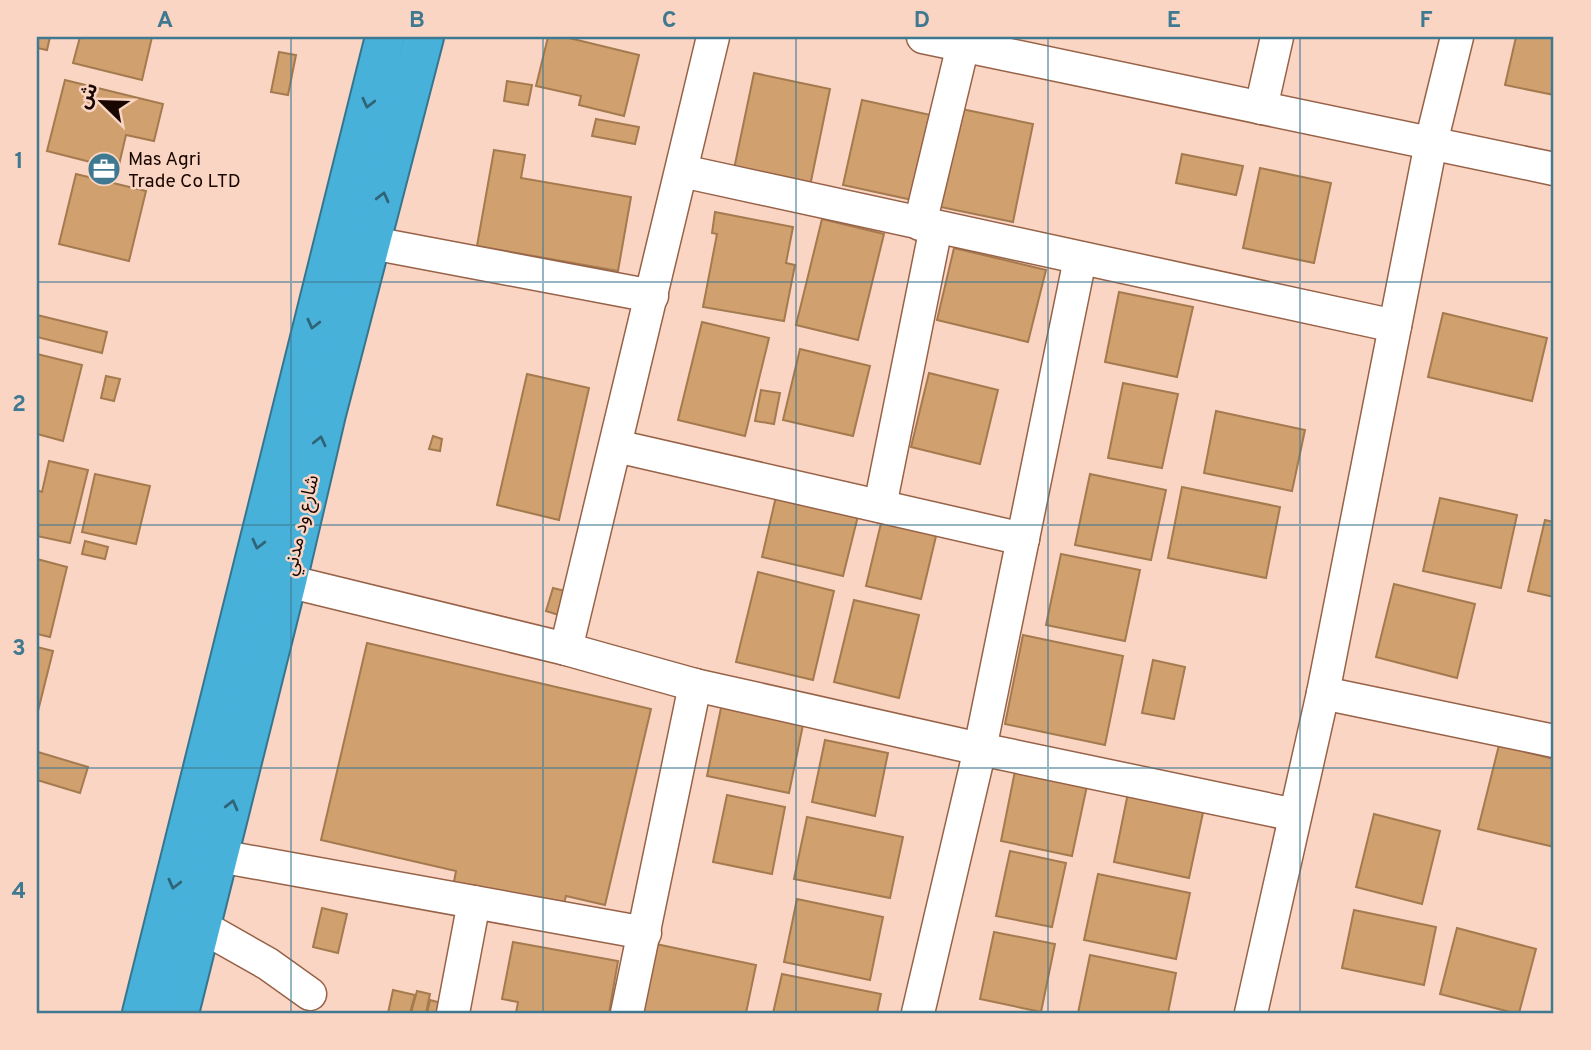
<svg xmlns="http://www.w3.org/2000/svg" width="1591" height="1050" font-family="Overpass,'Noto Sans Arabic',sans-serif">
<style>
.building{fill:#d0a06f;stroke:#a47a4e;stroke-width:2}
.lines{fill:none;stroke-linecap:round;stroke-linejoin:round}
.minor-casing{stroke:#976247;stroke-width:35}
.highway-casing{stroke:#37758e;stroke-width:42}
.minor{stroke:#fff;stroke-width:32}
.highway{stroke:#47b1da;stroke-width:38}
.oneway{stroke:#326478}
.grid{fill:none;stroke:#3e7991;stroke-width:2;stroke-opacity:0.55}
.labels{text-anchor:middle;stroke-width:5;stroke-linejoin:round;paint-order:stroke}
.poi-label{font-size:19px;fill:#190600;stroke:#fad5c3;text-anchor:start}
.street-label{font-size:19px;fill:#190600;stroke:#fad5c3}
.neatline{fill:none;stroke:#3e7991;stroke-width:2.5}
.grid-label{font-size:23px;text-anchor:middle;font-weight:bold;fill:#3e7991}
</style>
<rect width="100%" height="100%" fill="#fad5c3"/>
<g class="building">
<path d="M37,37H50L47,50L37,48Z"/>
<path d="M80,37H152L142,80L73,63Z"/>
<path d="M548,37H565L639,55L624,116L579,105L581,96L536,86Z"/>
<path d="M1516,37H1554V95L1505,85Z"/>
<path d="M279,52L296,55L288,95L271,92Z"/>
<path d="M754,73L830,89L810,186L734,169Z"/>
<path d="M65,80L163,104L154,141L126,135L118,169L47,151Z"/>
<path d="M507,81L532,85L528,105L504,101Z"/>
<path d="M862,100L935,116L917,201L843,185Z"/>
<path d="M957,108L1033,124L1013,222L936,206Z"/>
<path d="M596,119L639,127L635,144L592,136Z"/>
<path d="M494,150L525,155L521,178L631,197L618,271L477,246Z"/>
<path d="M1182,154L1243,166L1236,195L1176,183Z"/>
<path d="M1260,168L1331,183L1314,263L1243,248Z"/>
<path d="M76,174L146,191L129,261L59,244Z"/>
<path d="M715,212L793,227L786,263L795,265L784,321L703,307L717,234L712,233Z"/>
<path d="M822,219L884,234L858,340L796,325Z"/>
<path d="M954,248L1046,270L1028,342L937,320Z"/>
<path d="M1119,292L1193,307L1177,377L1105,362Z"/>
<path d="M1443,313L1547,338L1532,401L1428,377Z"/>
<path d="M37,315L107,332L102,353L37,337Z"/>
<path d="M702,322L769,338L745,436L678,420Z"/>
<path d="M800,349L870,366L853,436L783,420Z"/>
<path d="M37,354L82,365L63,441L37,434Z"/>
<path d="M929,373L998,390L980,464L911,447Z"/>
<path d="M527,374L589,388L559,520L497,505Z"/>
<path d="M106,376L120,379L114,401L101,398Z"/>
<path d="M1123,383L1178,394L1162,468L1108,458Z"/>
<path d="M761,390L780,393L774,424L755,421Z"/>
<path d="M1216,411L1305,430L1292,491L1204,473Z"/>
<path d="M433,436L442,439L440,451L429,449Z"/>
<path d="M49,461L88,470L70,543L37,536V490L42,492Z"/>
<path d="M95,474L150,486L136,544L82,532Z"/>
<path d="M1090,474L1166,490L1151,560L1075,545Z"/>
<path d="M1182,487L1280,507L1266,578L1168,558Z"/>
<path d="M777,492L859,512L843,576L762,557Z"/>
<path d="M1440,498L1517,515L1501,588L1423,571Z"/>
<path d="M882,519L937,532L921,599L866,586Z"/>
<path d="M1545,520L1554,522V597L1528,591Z"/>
<path d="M85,541L108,547L105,559L82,554Z"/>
<path d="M1061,554L1140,570L1125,641L1046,625Z"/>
<path d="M37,559L67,567L50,637L37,634Z"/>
<path d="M758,572L834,591L813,680L736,662Z"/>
<path d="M1394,584L1475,604L1457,678L1376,657Z"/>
<path d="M553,588L569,592L562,616L546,611Z"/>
<path d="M854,600L919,615L899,698L834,682Z"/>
<path d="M1023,635L1123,656L1105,745L1005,724Z"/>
<path d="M367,643L651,709L605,905L566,896L562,911L453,887L456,871L321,840Z"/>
<path d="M37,647L53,651L37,715Z"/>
<path d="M1153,660L1185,667L1174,719L1142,713Z"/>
<path d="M722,703L804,720L789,793L707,776Z"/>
<path d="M825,740L888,753L875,816L812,802Z"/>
<path d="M1499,745L1554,759V847L1478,829Z"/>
<path d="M38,752L88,767L80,793L37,780V758Z"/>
<path d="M1016,766L1088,781L1072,856L1001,841Z"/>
<path d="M1128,793L1204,808L1189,878L1114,862Z"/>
<path d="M727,795L785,807L772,874L713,862Z"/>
<path d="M1374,814L1440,831L1422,904L1356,887Z"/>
<path d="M807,817L903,837L890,898L794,879Z"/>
<path d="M1010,851L1066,863L1052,927L996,916Z"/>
<path d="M1098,874L1190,893L1176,959L1084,940Z"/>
<path d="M797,899L883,917L870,980L784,962Z"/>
<path d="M322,908L347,914L338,953L313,947Z"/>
<path d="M1354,910L1436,927L1424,985L1342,968Z"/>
<path d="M1457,928L1536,949L1519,1013H1514L1440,994Z"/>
<path d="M994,932L1055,944L1041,1012L980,999Z"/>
<path d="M513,942L618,961L609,1013H516L518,1002L502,999Z"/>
<path d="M656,944L756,965L746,1013H641Z"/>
<path d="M1090,955L1176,973L1168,1013H1078Z"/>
<path d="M782,974L881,994L877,1013H773Z"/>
<path d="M393,990L415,995L410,1013H388Z"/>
<path d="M417,991L430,994L426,1013H411Z"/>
<path d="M430,1000L445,1004L443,1013H427Z"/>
</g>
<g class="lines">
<defs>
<g id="minor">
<path d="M923,37L1554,169"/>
<path d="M1261,108L1277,37"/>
<path d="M682,171L1395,326"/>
<path d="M920,224L963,45"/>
<path d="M372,243L652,296"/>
<path d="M616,446L1023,539"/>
<path d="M880,506L936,227"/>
<path d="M287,581L566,649L695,685L980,749L1295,815"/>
<path d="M566,649L713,37"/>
<path d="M1323,693L1554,741"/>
<path d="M219,856L645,933"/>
<path d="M201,926L268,964L310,994"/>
<path d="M453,1013L474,902"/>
<path d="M627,1013L695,685"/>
<path d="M918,1013L980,749L1080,259"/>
<path d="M1251,1013L1323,693L1431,143L1457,37"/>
</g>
<g id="highway">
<path d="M142,1013L385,37"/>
<path d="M179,1013L287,581L326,414L424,37"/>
</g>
</defs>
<use href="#minor" class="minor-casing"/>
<use href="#highway" class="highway-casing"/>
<use href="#minor" class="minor"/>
<use href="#highway" class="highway"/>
</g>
<defs><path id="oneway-chevron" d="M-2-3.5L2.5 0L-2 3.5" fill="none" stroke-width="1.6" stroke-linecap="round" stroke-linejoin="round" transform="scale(1.75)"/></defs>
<g class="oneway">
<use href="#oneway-chevron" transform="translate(368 103) rotate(104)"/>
<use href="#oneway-chevron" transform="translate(383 197) rotate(-76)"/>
<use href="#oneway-chevron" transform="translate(313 324) rotate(104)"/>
<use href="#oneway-chevron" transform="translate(320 441) rotate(-77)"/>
<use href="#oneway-chevron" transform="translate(258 544) rotate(104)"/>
<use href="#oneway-chevron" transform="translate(232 805) rotate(-76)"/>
<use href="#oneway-chevron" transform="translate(174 884) rotate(104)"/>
</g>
<path class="grid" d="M291,37V1013M543,37V1013M796,37V1013M1048,37V1013M1300,37V1013M37,282H1554M37,525H1554M37,768H1554"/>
<defs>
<symbol id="office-disc" viewBox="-11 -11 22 22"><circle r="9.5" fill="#3e7991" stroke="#fad5c3"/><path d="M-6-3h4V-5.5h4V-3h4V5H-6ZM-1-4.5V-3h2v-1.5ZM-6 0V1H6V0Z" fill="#fff"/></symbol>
</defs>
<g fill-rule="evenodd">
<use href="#office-disc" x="85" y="150" width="38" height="38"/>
</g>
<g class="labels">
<g class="poi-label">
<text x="128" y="165">Mas Agri<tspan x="128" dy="22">Trade Co LTD</tspan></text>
</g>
<g class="street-label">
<text transform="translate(300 525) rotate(-77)" y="7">شارع ود مدني</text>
</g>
</g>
<rect width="1591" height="1050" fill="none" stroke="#fad5c3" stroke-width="77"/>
<g transform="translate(102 102) rotate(293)" stroke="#fad5c3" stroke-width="5" paint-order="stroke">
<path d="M0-5L12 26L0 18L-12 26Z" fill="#190600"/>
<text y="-10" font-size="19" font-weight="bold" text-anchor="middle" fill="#190600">ش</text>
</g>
<rect x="38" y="38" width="1514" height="974" class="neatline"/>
<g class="grid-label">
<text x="165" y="27">A</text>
<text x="417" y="27">B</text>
<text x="669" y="27">C</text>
<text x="922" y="27">D</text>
<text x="1174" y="27">E</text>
<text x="1426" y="27">F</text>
<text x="19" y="168">1</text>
<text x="19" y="411">2</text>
<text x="19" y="655">3</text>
<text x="19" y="898">4</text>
</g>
</svg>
